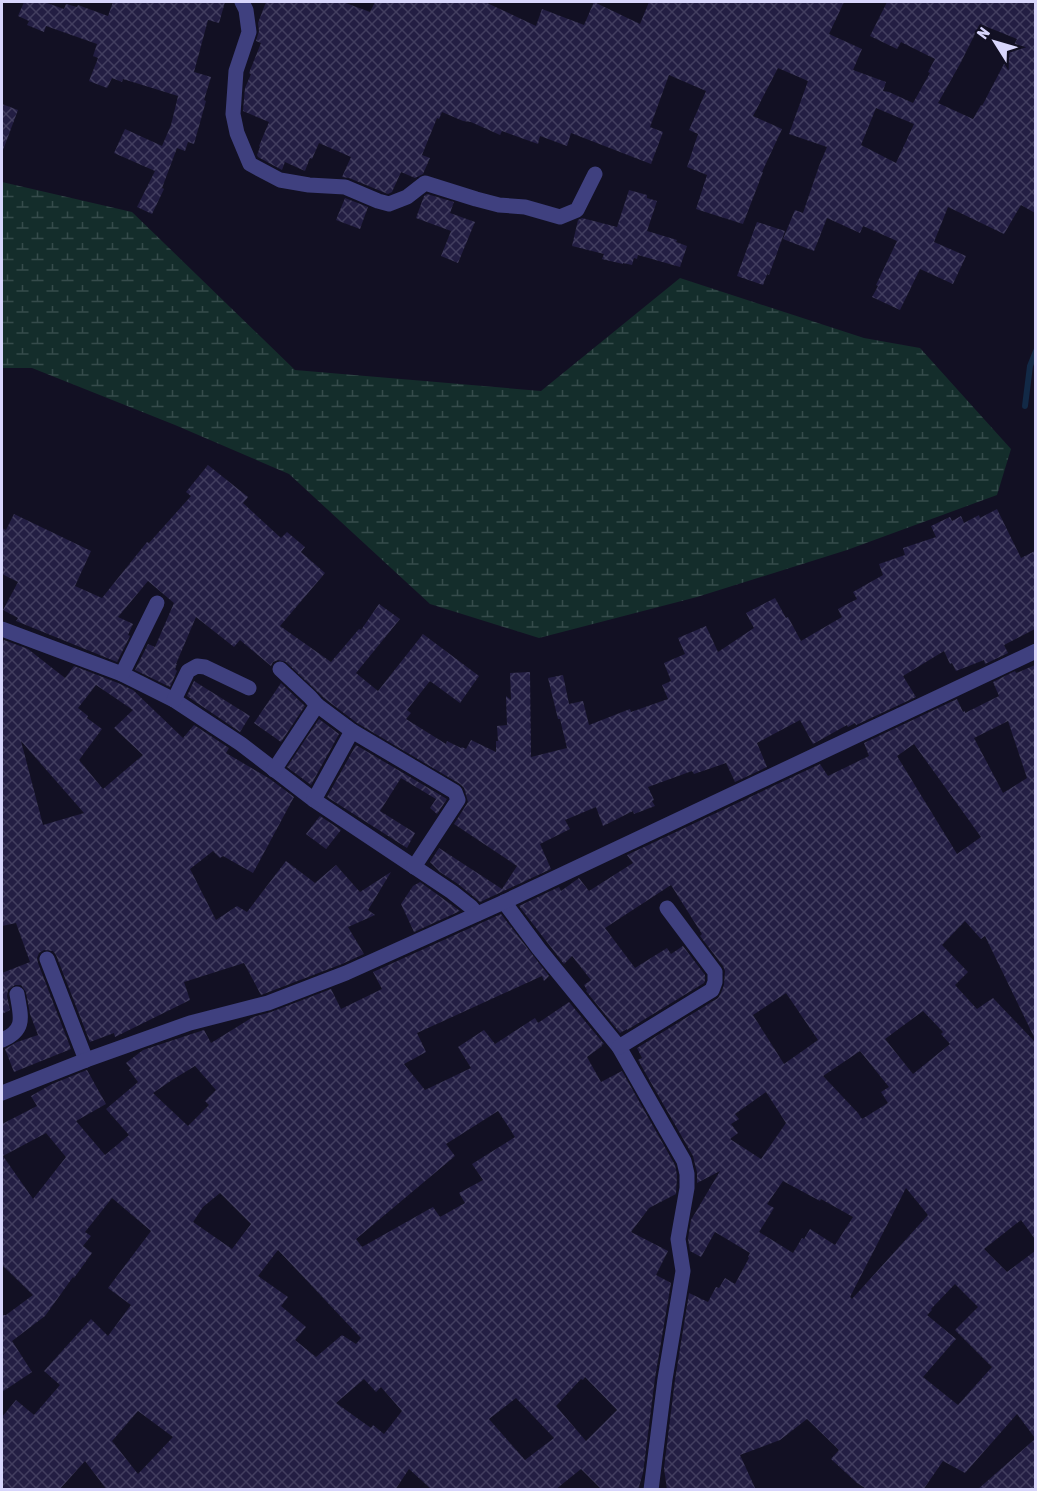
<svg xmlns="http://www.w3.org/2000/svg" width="1037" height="1491" font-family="'Asap Condensed',sans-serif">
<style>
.wetland{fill:url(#wetland-marsh)}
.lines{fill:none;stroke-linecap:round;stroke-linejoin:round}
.stream{stroke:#122946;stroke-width:6}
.building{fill:url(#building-cross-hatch);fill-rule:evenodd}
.minor{stroke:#3f407f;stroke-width:15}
</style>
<defs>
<pattern id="wetland-marsh" width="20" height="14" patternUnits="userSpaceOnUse" patternTransform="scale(1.5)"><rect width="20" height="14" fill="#142d2b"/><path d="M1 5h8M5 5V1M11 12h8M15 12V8" fill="none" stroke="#354b4b"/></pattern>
<pattern id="building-cross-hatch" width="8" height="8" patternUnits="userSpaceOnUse" patternTransform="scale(1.5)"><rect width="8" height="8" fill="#231e43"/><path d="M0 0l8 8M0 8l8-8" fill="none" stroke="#423e5f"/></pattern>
</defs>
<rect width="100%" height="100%" fill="#121023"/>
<path class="wetland" d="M2,182L132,212L295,370L541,391L680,278L864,338L920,348L1011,449L997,495L847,550L697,597L539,638L430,604L289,474L175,425L32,368H2Z"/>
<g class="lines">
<path class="stream" d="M1025,406L1030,366L1036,351"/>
</g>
<g class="building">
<path d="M24,2H44L64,9L66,4L77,7L78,5L108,16L113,2H225L219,23L208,20L194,72L211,77L204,100L206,101L194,144L188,142L185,151L177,148L162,188L164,189L152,214L137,207L155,171L114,153L125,129L162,146L171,125L178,96L123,79L122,82L112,78L107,88L89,81L98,58L93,56L97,44L46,26L44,32L27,25L29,21L18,16Z"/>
<path d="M266,2H343L370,12L375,2H485L536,26L542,9L584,25L594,2L640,24L649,2H844L829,34L862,49L853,70L886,82L883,91L889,92L913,103L930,73L928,72L935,59L901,42L897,49L870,36L887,2H1035V213L1021,205L1004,234L948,207L934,242L966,256L953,284L920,269L900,310L872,297L878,286L876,285L897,241L863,226L860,233L827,218L814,251L783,239L795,210L803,213L819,166L827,147L789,134L808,81L778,68L753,116L782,129L762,172H763L743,224L696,209L707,175L687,167L698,134L689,130L706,91L669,75L650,127L663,132L651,164L571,133L567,146L540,136L538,144L502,131L500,135L471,122L463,121L442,112L439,119L437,118L422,155L430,158L423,174L415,178L401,172L392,192L388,194L349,178L342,177L351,157L319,143L312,159L310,158L305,171L285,162L282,170L258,157L257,155L260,147L259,146L269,122L243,111L245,88L251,74L249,73L261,43L256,41L259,31L258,23ZM980,24L1017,39L982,106L981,105L973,119L938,103L960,64ZM876,108L914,124L896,163L861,145Z"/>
<path d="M2,104L18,110L3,150H2Z"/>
<path d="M629,190L647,195V198L657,201L647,231L677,240L676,242L687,246L680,267L638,255L637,259L634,258L632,265L623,263V264L602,259L604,254L572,246L578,220L582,218L617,227Z"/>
<path d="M427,194L454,202L450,213L475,222L458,263L441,256L451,231L416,218L424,196Z"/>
<path d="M345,198L368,207L360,229L336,220Z"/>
<path d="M757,222L785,231L769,275L767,274L763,285L737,276Z"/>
<path d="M208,465L248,497L243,503L281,538L287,532L305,547L301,552L325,573L280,626L331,662L359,629L361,630L379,604L400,619L356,673L378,691L423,634L479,676L460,703L430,681L407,710L411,713L406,719L446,744L447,741L461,748L462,747L466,749L471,740L496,752V741H498L497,726L507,725L506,696L511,700L510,673L530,672L531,757L567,748L560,719H558L548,678L563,675L569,704L583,701L589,725L630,709L631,712L668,699L662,685L671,681L664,663L685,654L678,638L706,626L718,652L754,628L746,613L775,598L786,618L788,617L801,641L842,617L838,609L857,599L853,592L883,575L879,564L905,555L903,548L936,537L931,526L950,517L952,521L961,516L964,523L979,515L980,518L997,509L1021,558L1035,551V629L1004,645L1008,653L985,664L984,660L956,671L952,663L950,664L944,651L903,676L916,697L856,725L855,723L848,727L847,725L813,744L800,720L757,743L767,767L735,782L726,763L694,774L692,771L648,787L654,800L652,801L655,806L634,814L633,811L603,826L596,807L565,820L570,829L540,844L551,869L480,902L458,884L440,872L430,862L439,848L502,889L517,866L454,824L468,802L464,788L460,784L357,723L324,698L286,662L278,660L273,662L271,666L240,640L234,647L196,617L176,664H177L175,669L177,671L170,687L135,670L148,644L155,647L174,603L148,581L118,617L133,624L128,635L130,636L117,662L16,621L18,618L3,610L18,582L2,574V528L6,530L14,514L91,551L75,586L102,598L147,542L149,543L191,496L186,492Z"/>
<path d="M4,640L28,649L65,678L74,666L118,683L133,690L183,738L194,725L229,748L226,753L270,779L294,797L253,873L223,856L220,858L213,851L190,869L216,920L237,906L247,912L286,861L315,883L336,865L360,892L391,872L368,910L375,915L348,927L364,954L342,964L261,995L244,963L184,982L190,1000L115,1037L114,1033L90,1042L56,955L53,951L44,950L39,953L37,958L38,963L71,1049L14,1072L5,1049L17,1042L38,1035L30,1014L26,992L21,985H15L8,990L7,996L10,1010L2,1014V973L30,962L16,923L2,926V643ZM96,685L133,710L114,728L143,755L103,789L79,760L102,729L87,718L88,716L78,708ZM21,741L84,813L43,825Z"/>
<path d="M1035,665V1039L985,936L981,939L965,921L942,945L968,972L955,985L977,1009L993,998L1035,1042V1239L1021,1220L984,1249L1007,1272L1035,1251V1438L1017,1414L965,1473L943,1461L923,1490H868L857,1483L831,1459L839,1450L807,1419L780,1440L740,1455L756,1490H667L664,1468L675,1380L689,1293L708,1302L716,1287L719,1288L725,1278L735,1284L749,1258L748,1257L750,1253L715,1232L701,1257L690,1251L688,1239L691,1220L720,1171L697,1183V1172L693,1156L638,1060L642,1058L637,1048L718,998L721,993L724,985L725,971L723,966L700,936L702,934L671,885L605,928L635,968L667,948L671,954L683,946L705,975V980L704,983L627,1030V1029L620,1033L586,991L587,990L584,985L591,980L572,956L564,964L519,906L559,887L561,891L579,878L589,891L633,863L627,855L820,764L828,776L869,756L864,743L957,699L963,712L965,711V713L999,696L993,682L1015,671L1016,673L1019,672ZM1008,721L1027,778L1003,793L974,738ZM914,744L981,837L957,854L897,756ZM786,993L818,1040L784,1064L753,1015ZM923,1011L943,1032L941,1034L950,1044L913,1074L885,1039ZM860,1051L889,1087L881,1092L888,1103L862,1119L858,1113L823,1076ZM766,1092L786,1123L761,1159L730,1139L738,1133L731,1124L739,1119L735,1114ZM783,1181L820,1201L821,1199L853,1217L835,1245L810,1229L804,1239L802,1238L793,1253L759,1232L774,1208L767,1204ZM906,1188L928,1215L852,1299L850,1297ZM955,1284L978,1307L955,1330L992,1367L958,1405L923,1377L956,1339L927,1315L932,1310L931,1309Z"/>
<path d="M194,681L250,716L240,732L187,696Z"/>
<path d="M281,683L305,706L281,742L254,723Z"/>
<path d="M319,719L339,734L311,785L287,767Z"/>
<path d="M356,745L447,799L437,814L430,808L436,799L401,778L380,811L415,833L407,848L327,797Z"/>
<path d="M320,816L341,830L326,849L306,834Z"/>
<path d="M420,882L460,911L414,932L401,904L413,886Z"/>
<path d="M501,914L549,976L544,981L542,976L417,1033L426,1052L404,1064L425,1090L471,1068L458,1047L484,1030L495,1044L535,1018L538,1023L569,1002L604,1044L601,1045L602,1046L587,1057L601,1082L622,1071L675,1165L677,1175L676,1194L649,1208L631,1232L668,1251L656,1275L671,1283L655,1378L643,1473L638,1490L600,1488L581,1469L555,1490H432L409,1469L395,1490H107L85,1461L59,1490H2V1417L16,1400L34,1415L60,1385L44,1371L91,1319L108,1336L131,1305L108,1288L151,1231L112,1198L85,1232L91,1236L83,1246L92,1253L74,1278L73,1277L45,1316L12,1341L32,1372L2,1392V1315H6L33,1295L2,1265V1124L37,1106L31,1096L52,1084L87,1070L106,1104L76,1121L105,1155L129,1135L106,1109L138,1082L129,1070L131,1069L126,1063L143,1050L204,1030L211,1043L253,1017L271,1012L331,989L341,1009L382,989L373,972ZM195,1066L216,1090L205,1101L209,1105L188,1126L153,1093L172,1080ZM498,1111L515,1137L472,1164L483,1180L459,1193L465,1203L440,1217L433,1207L362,1247L356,1239L455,1156L446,1144ZM46,1133L66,1157L33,1199L3,1156ZM220,1193L251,1224L232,1249L193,1222L203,1207ZM278,1250L361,1338L356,1344L342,1335L316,1357L295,1340L306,1327L281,1306L288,1297L258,1276ZM585,1377L617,1410L586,1441L556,1406L581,1379L583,1380ZM364,1379L376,1392L381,1387L402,1411L384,1434L373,1425L371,1428L336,1403ZM516,1398L554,1438L525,1460L489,1419ZM138,1411L173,1437L138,1474L112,1441Z"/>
<path d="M1035,1439V1490H977Z"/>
</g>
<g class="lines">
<g class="minor">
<path d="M242,2L246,10L249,32L236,71L233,114L237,133L250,164L280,180L309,185L345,187L378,201L389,204L407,197L425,183L476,199L499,205L525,207L560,217L577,210L595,174"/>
<path d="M2,629L122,674L174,700L241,744L314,800L452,892L471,907L477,914"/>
<path d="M122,674L157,603"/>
<path d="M174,700L188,671L197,666L205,667L249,688"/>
<path d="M317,705L352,731"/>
<path d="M274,770L317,705L310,697L280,669"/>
<path d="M314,800L352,731L455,792L458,800L414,867"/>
<path d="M504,902L539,949L619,1047L684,1161L687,1174V1188L678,1239L683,1271L665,1379L651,1490"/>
<path d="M47,959L86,1060"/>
<path d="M2,1040C26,1030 21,1017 17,994"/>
<path d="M619,1047L712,990L715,982V972L667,908"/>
<path d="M2,1093L86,1060L190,1023L268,1003L346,973L504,902L1036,651"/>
</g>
</g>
<rect width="1037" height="1491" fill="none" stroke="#d8d6fc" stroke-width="6"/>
<g transform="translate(995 42) rotate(307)" stroke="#121023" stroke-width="4.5" paint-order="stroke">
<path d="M0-4.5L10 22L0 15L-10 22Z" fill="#d8d6fc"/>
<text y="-9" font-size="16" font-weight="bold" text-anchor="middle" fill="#d8d6fc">N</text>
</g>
</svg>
